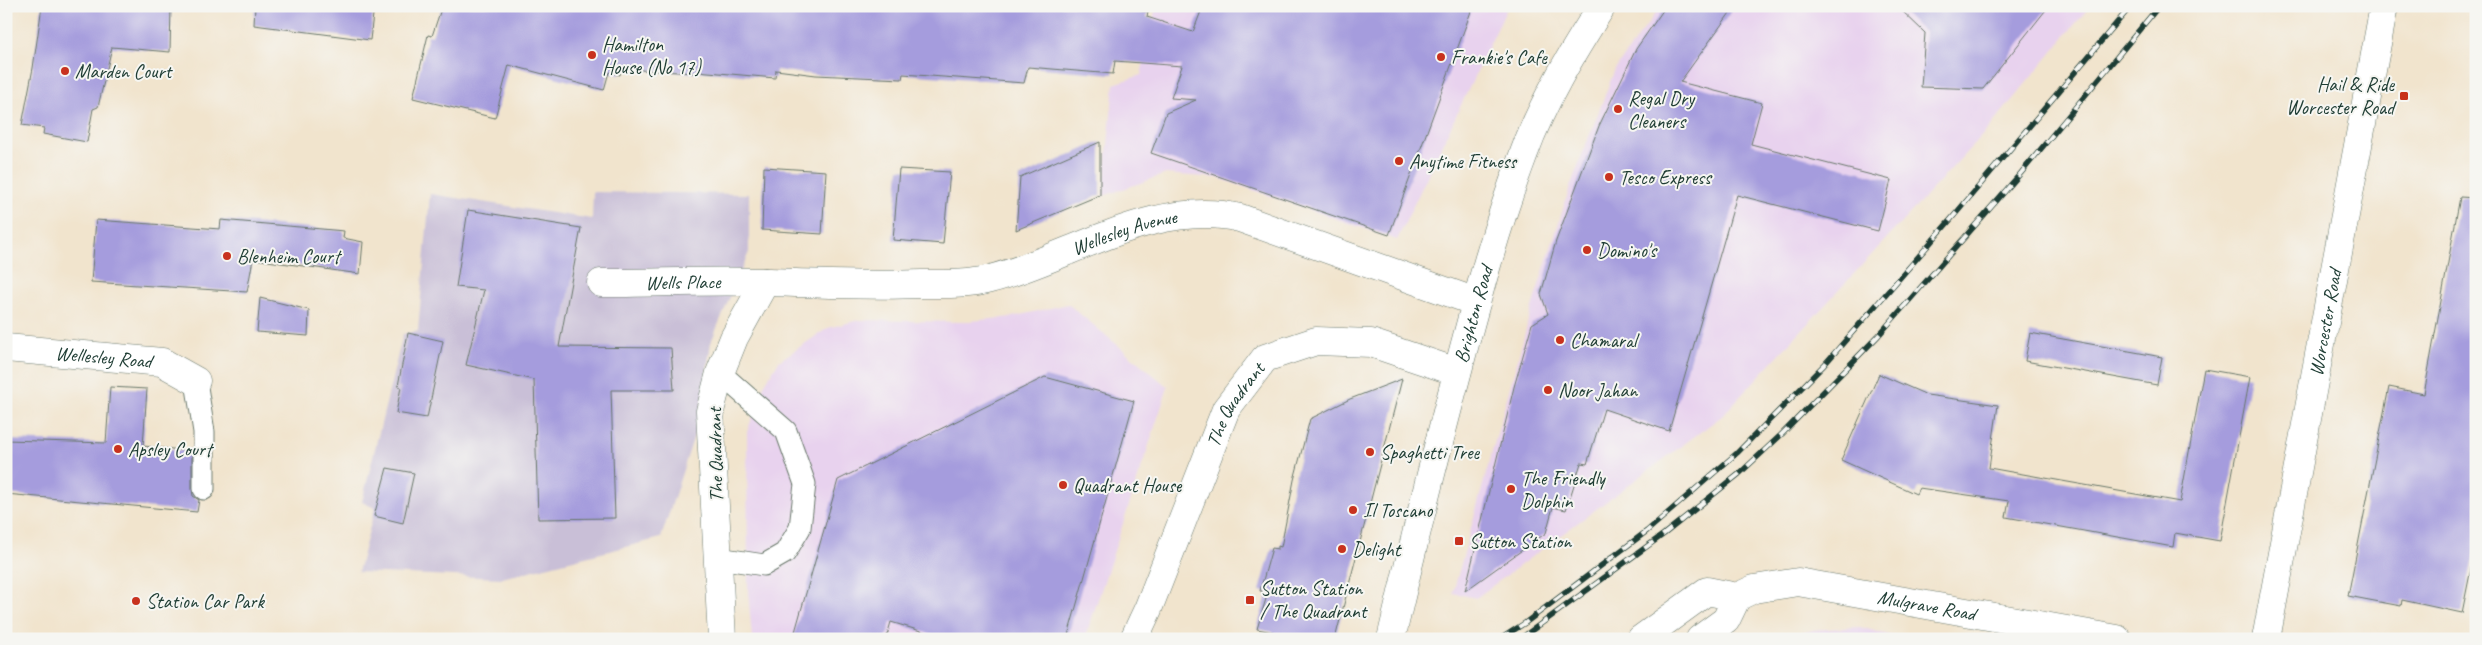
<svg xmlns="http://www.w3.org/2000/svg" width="2482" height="645" font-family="Caveat,sans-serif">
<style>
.built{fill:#e8d2ee}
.industrial{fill:#c9bfd7}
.building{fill:#a59cdd}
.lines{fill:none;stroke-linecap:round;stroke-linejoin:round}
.service-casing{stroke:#68776a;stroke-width:23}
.minor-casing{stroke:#68776a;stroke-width:29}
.tertiary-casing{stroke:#68776a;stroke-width:29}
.secondary-casing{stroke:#68776a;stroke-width:29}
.service{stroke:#fff;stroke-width:21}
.minor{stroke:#fff;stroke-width:28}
.tertiary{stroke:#fff;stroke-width:28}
.secondary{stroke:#fff;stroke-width:28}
.rail-casing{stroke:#1f3d34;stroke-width:5.5}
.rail{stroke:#f6f6f2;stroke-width:4;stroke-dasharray:11;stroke-linecap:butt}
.poi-dot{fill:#c8321e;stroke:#f6f6f2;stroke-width:2}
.labels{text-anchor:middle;stroke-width:4;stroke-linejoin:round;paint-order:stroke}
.poi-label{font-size:20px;fill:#1f3d34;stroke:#f6f6f2;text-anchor:start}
.street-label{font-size:20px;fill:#1f3d34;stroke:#f6f6f2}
</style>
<rect width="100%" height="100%" fill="#f6f6f2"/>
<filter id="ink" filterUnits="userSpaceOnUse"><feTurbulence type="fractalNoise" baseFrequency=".02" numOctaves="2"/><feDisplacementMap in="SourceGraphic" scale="10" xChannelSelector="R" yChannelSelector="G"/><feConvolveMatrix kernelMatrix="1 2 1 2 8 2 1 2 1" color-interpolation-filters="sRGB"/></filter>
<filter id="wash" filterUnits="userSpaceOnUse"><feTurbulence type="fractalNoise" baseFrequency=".0096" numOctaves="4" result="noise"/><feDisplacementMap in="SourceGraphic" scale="20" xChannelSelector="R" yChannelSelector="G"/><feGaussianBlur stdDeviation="1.12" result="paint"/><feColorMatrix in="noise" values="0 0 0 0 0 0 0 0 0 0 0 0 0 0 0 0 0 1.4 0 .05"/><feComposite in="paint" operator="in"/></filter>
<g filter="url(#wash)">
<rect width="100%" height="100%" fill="#f1e4cd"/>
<g class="built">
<path d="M1156,6H1508L1397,240L1218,178L1166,174L1103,196L1114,84L1141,75Z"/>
<path d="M1661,6H2090L1989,128L1722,416L1476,598L1453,593L1533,304L1570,187L1615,69Z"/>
<path d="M1068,304L1168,387L1085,639H752L748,590L747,432L764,385L779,361L828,328L859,320L960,322L1012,317Z"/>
<path d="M1860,627L1902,639H1784L1813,630Z"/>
</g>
<path class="industrial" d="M593,192L749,194V252L711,342L700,417L661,538L502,578L358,572L375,508L362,502L403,334L418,331L430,194L592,219Z"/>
<g id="blocks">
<g class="building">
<path d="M42,6H171L170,52L112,47L98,107L93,109L87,142L43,134L44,128L22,125L33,68Z"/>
<path d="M255,6H374L370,40L254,25Z"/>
<path d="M442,6H1143L1142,11H1148L1147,17L1193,32L1203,6H1473L1389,235L1151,153L1166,113L1196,100L1171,98L1182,66L1115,61L1113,74L1028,67L1024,83L903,74L902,79L816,75L776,70L775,78L697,71V73L621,69L620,75L609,72L604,90L509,65L495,118L413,98L428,35L432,36Z"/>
<path d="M1666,6H1735L1680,82L1762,103L1751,144L1891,180L1878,231L1737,195L1669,431L1604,409L1587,464L1581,463L1566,510L1553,507L1546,533L1465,591L1514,387L1532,324L1548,314L1541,294L1556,241L1599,126L1636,49Z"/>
<path d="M1897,6H2049L1983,89L1921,87L1925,33Z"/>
<path d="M1100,142V195L1016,230L1020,177Z"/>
<path d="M764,167L826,171L822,234L762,230Z"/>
<path d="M899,169L950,172L943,244L893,240Z"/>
<path d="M2460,197L2476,198V544L2462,613L2402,600L2401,606L2348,596L2389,387L2424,394Z"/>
<path d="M468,210L581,228L559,347L671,348L674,390H611L615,518L538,519L534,380L466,365L484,290L456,287Z"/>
<path d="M96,220L220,229L221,220L344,231L343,238L363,242L360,274L253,259L247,292L91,282Z"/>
<path d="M260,298L309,310L308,336L257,332Z"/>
<path d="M408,333L443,341L427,418L396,413L401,387L398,386Z"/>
<path d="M2030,333L2162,357L2157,385L2025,361Z"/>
<path d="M2204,369L2250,377L2220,541L2175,533L2173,547L2006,517L2009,501L1919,488L1916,494L1841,460L1879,374L1927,395L1998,405L1989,468L2180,502Z"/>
<path d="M1045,377L1134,401L1067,639H947L891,622L886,639H793L838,480Z"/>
<path d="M1402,379L1335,639H1272L1273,632L1257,629L1268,592L1260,591L1272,548L1278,549V546L1281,547L1294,480L1310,419L1350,399Z"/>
<path d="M110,387L147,389L143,446L192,451V489L193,496L199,500L197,512L6,494V440L106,443Z"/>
<path d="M387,468L414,473L403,523L374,516Z"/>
</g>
</g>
</g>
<g filter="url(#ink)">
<use href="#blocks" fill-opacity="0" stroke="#68776a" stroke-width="1"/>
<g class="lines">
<defs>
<g id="service">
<path d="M196,381L204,432V489"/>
<path d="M718,558L764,565L785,553L800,528L805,484L786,431L720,373"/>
</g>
<g id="minor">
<path id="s1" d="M601,283C656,283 712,280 767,282C819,284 870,286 922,284C944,284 969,285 990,279C1071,258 1153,198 1240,218L1476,302"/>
<path id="s2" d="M6,348L162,362L196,381"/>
<path d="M722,639L710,411L720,373L734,338L765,282"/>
<path id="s3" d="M1134,639L1148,609L1226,409L1265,358L1316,341L1371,343L1457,372"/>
<path id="s4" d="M2266,639L2384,6"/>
</g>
<g id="tertiary">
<path id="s5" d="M1641,639L1707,591L1737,597L1754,589L1798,582L2117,639"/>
<path d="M1700,639L1726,620L1737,597"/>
</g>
<g id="secondary">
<path id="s6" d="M1391,639C1412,549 1434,460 1458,370C1477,298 1497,224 1524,153C1543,101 1572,53 1602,6"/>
</g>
</defs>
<use href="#service" class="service-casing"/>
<use href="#minor" class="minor-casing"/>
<use href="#tertiary" class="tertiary-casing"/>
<use href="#secondary" class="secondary-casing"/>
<use href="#service" class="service"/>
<use href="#minor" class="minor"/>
<use href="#tertiary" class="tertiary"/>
<use href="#secondary" class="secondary"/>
<defs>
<g id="rail">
<path d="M1500,639L1525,623L1647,531L1737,453L1824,365L1952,218L2131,6"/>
<path d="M1520,639L1664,534L1739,474L1782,434L1878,336L2021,173L2159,6"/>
</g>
</defs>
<use href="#rail" class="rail-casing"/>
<use href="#rail" class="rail"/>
</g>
</g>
<g class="poi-dot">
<circle cx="592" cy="55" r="5"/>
<circle cx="1441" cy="57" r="5"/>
<circle cx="65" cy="71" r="5"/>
<rect x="2399" y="91" width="10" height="10" rx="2.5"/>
<circle cx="1618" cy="109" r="5"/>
<circle cx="1399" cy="161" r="5"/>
<circle cx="1609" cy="177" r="5"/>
<circle cx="1587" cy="250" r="5"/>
<circle cx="227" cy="256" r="5"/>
<circle cx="1560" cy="340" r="5"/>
<circle cx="1548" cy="390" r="5"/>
<circle cx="118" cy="449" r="5"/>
<circle cx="1370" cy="452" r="5"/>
<circle cx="1063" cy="485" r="5"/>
<circle cx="1511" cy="489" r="5"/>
<circle cx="1353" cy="510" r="5"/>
<rect x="1454" y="536" width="10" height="10" rx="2.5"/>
<circle cx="1342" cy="549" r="5"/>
<rect x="1245" y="595" width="10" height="10" rx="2.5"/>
<circle cx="136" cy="601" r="5"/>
</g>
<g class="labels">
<g class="poi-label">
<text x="602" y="51">Hamilton<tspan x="602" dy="23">House (No 17)</tspan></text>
<text x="1451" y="64">Frankie's Cafe</text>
<text x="75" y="78">Marden Court</text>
<text x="2394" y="91" text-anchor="end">Hail &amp; Ride<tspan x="2394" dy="23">Worcester Road</tspan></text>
<text x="1628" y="105">Regal Dry<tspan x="1628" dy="23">Cleaners</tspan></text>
<text x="1409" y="168">Anytime Fitness</text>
<text x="1619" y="184">Tesco Express</text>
<text x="1597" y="257">Domino's</text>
<text x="237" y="263">Blenheim Court</text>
<text x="1570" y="347">Chamaral</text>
<text x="1558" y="397">Noor Jahan</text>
<text x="128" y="456">Apsley Court</text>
<text x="1380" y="459">Spaghetti Tree</text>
<text x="1521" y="485">The Friendly<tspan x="1521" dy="23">Dolphin</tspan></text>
<text x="1073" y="492">Quadrant House</text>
<text x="1363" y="517">Il Toscano</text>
<text x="1469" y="548">Sutton Station</text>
<text x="1352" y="556">Delight</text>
<text x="1260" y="595">Sutton Station<tspan x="1260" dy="23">/ The Quadrant</tspan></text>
<text x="146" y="608">Station Car Park</text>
</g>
<g class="street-label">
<text dy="7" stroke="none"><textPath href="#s1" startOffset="532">Wellesley Avenue</textPath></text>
<text dy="7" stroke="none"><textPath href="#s1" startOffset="82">Wells Place</textPath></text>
<text dy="7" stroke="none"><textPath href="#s6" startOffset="335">Brighton Road</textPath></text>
<text dy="7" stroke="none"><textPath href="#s4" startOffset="322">Worcester Road</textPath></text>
<text dy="7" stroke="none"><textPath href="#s2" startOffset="98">Wellesley Road</textPath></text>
<text dy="7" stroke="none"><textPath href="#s3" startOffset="256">The Quadrant</textPath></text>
<text transform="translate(715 455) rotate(-91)" y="7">The Quadrant</text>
<text dy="7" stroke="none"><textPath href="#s5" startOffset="306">Mulgrave Road</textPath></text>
</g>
</g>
<rect width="2482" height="645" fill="none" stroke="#f6f6f2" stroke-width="25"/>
</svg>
